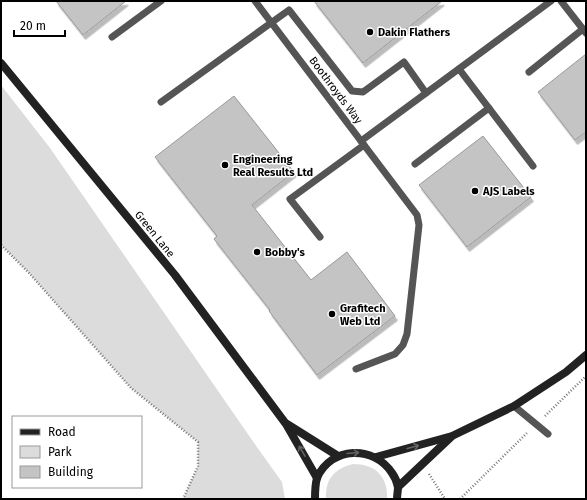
<svg xmlns="http://www.w3.org/2000/svg" width="587" height="500" font-family="'Fira Sans',sans-serif">
<style>
.green{fill:#dcdcdc}
.building{fill:#c4c4c4;stroke:#999;filter:url(#shadow)}
.lines{fill:none;stroke-linecap:round;stroke-linejoin:round}
.path{stroke:#777;stroke-width:2.5;stroke-dasharray:1 2;stroke-linecap:butt}
.lane{stroke:#555;stroke-width:7}
.secondary{stroke:#222;stroke-width:8}
.oneway{stroke:#646464}
.poi-dot{fill:#000;stroke:#fff;stroke-width:1.5}
.labels{text-anchor:middle;stroke-width:3;stroke-linejoin:round;paint-order:stroke}
.poi-label{font-size:11px;font-weight:bold;fill:#000;stroke:#fff;text-anchor:start}
.street-label{font-size:11px;fill:#000;stroke:#fff}
</style>
<defs>
<filter id="shadow"><feDropShadow dx="2.5" dy="4.5" stdDeviation="0" flood-color="#0004"/></filter>
</defs>
<rect width="100%" height="100%" fill="#fff"/>
<g class="green">
<path d="M1,85L50,148L259,450L282,482L285,499H183L198,466V442L131,388L29,273L1,245Z"/>
<path d="M353,464C375,464 388,476 387,499H326C325,479 334,469 353,464Z"/>
</g>
<g class="building">
<path d="M56,1H126L83,35Z"/>
<path d="M314,1H442L363,63Z"/>
<path d="M586,54V132L575,140L538,92Z"/>
<path d="M234,96L294,172L252,205L311,280L347,252L395,316L317,375L269,311L270,310L214,239L217,236L155,157Z"/>
<path d="M483,136L531,197L467,247L419,185Z"/>
</g>
<g class="lines">
<g class="path">
<path d="M1,245L29,273L131,388L198,442V466L183,499"/>
<path d="M545,416L586,376"/>
<path d="M429,474L445,499"/>
<path d="M460,499L528,432"/>
</g>
<g class="lane">
<path d="M255,1L417,215L419,225L407,334L403,345L395,354L356,369"/>
<path d="M561,1L586,33"/>
<path d="M112,37L161,1"/>
<path d="M459,69L533,166"/>
<path d="M529,72L583,29"/>
<path d="M161,102L289,10L352,91L363,92L404,62L426,93"/>
<path d="M361,141L551,1"/>
<path d="M415,164L489,108"/>
<path d="M320,237L290,199L364,145"/>
<path d="M514,406L548,434"/>
</g>
<g class="secondary">
<path d="M1,63L175,275L286,424L317,478"/>
<path d="M287,424L338,456"/>
<path d="M376,457L452,436L514,406L566,372L586,355"/>
<path d="M398,487L451,437"/>
<path d="M315,499C315,492 315,485 317,478C331,446 374,445 392,473C395,477 397,482 398,487C398,491 397,495 397,499"/>
</g>
</g>
<defs><path id="oneway-shaft" d="M-6 0H5M1.5-3L5.5 0L1.5 3" fill="none" stroke-width="1.6" stroke-linecap="round" stroke-linejoin="round"/></defs>
<g class="oneway">
<use href="#oneway-shaft" transform="translate(413 447) rotate(-15)"/>
<use href="#oneway-shaft" transform="translate(302 451) rotate(-120)"/>
<use href="#oneway-shaft" transform="translate(353 453) rotate(-5)"/>
</g>
<g class="poi-dot">
<circle cx="370" cy="32" r="4"/>
<circle cx="225" cy="165" r="4"/>
<circle cx="475" cy="191" r="4"/>
<circle cx="257" cy="252" r="4"/>
<circle cx="332" cy="314" r="4"/>
</g>
<g class="labels">
<g class="poi-label">
<text x="378" y="36">Dakin Flathers</text>
<text x="233" y="163">Engineering<tspan x="233" dy="13">Real Results Ltd</tspan></text>
<text x="483" y="195">AJS Labels</text>
<text x="265" y="256">Bobby's</text>
<text x="340" y="312">Grafitech<tspan x="340" dy="13">Web Ltd</tspan></text>
</g>
<g class="street-label">
<text transform="translate(336 90) rotate(53)" y="4">Boothroyds Way</text>
<text transform="translate(155 234) rotate(51)" y="4">Green Lane</text>
</g>
</g>
<rect width="587" height="500" fill="none" stroke="#000000" stroke-width="4"/>
<rect x="12" y="416" width="130" height="72" fill="#ffffff" stroke="#999999"/>
<rect x="20" y="429" width="20" height="6" fill="#222222" stroke="#999999"/>
<text x="48" y="436" font-size="12" fill="#000000">Road</text>
<rect x="20" y="446" width="20" height="12" fill="#dcdcdc" stroke="#999999"/>
<text x="48" y="456" font-size="12" fill="#000000">Park</text>
<rect x="20" y="466" width="20" height="12" fill="#c4c4c4" stroke="#999999"/>
<text x="48" y="476" font-size="12" fill="#000000">Building</text>
<path d="M14 30v6h51v-6" fill="none" stroke="#000000" stroke-width="2"/>
<text x="20" y="30" font-size="12" fill="#000000" stroke="#ffffff" stroke-width="3" paint-order="stroke">20 m</text>
</svg>
